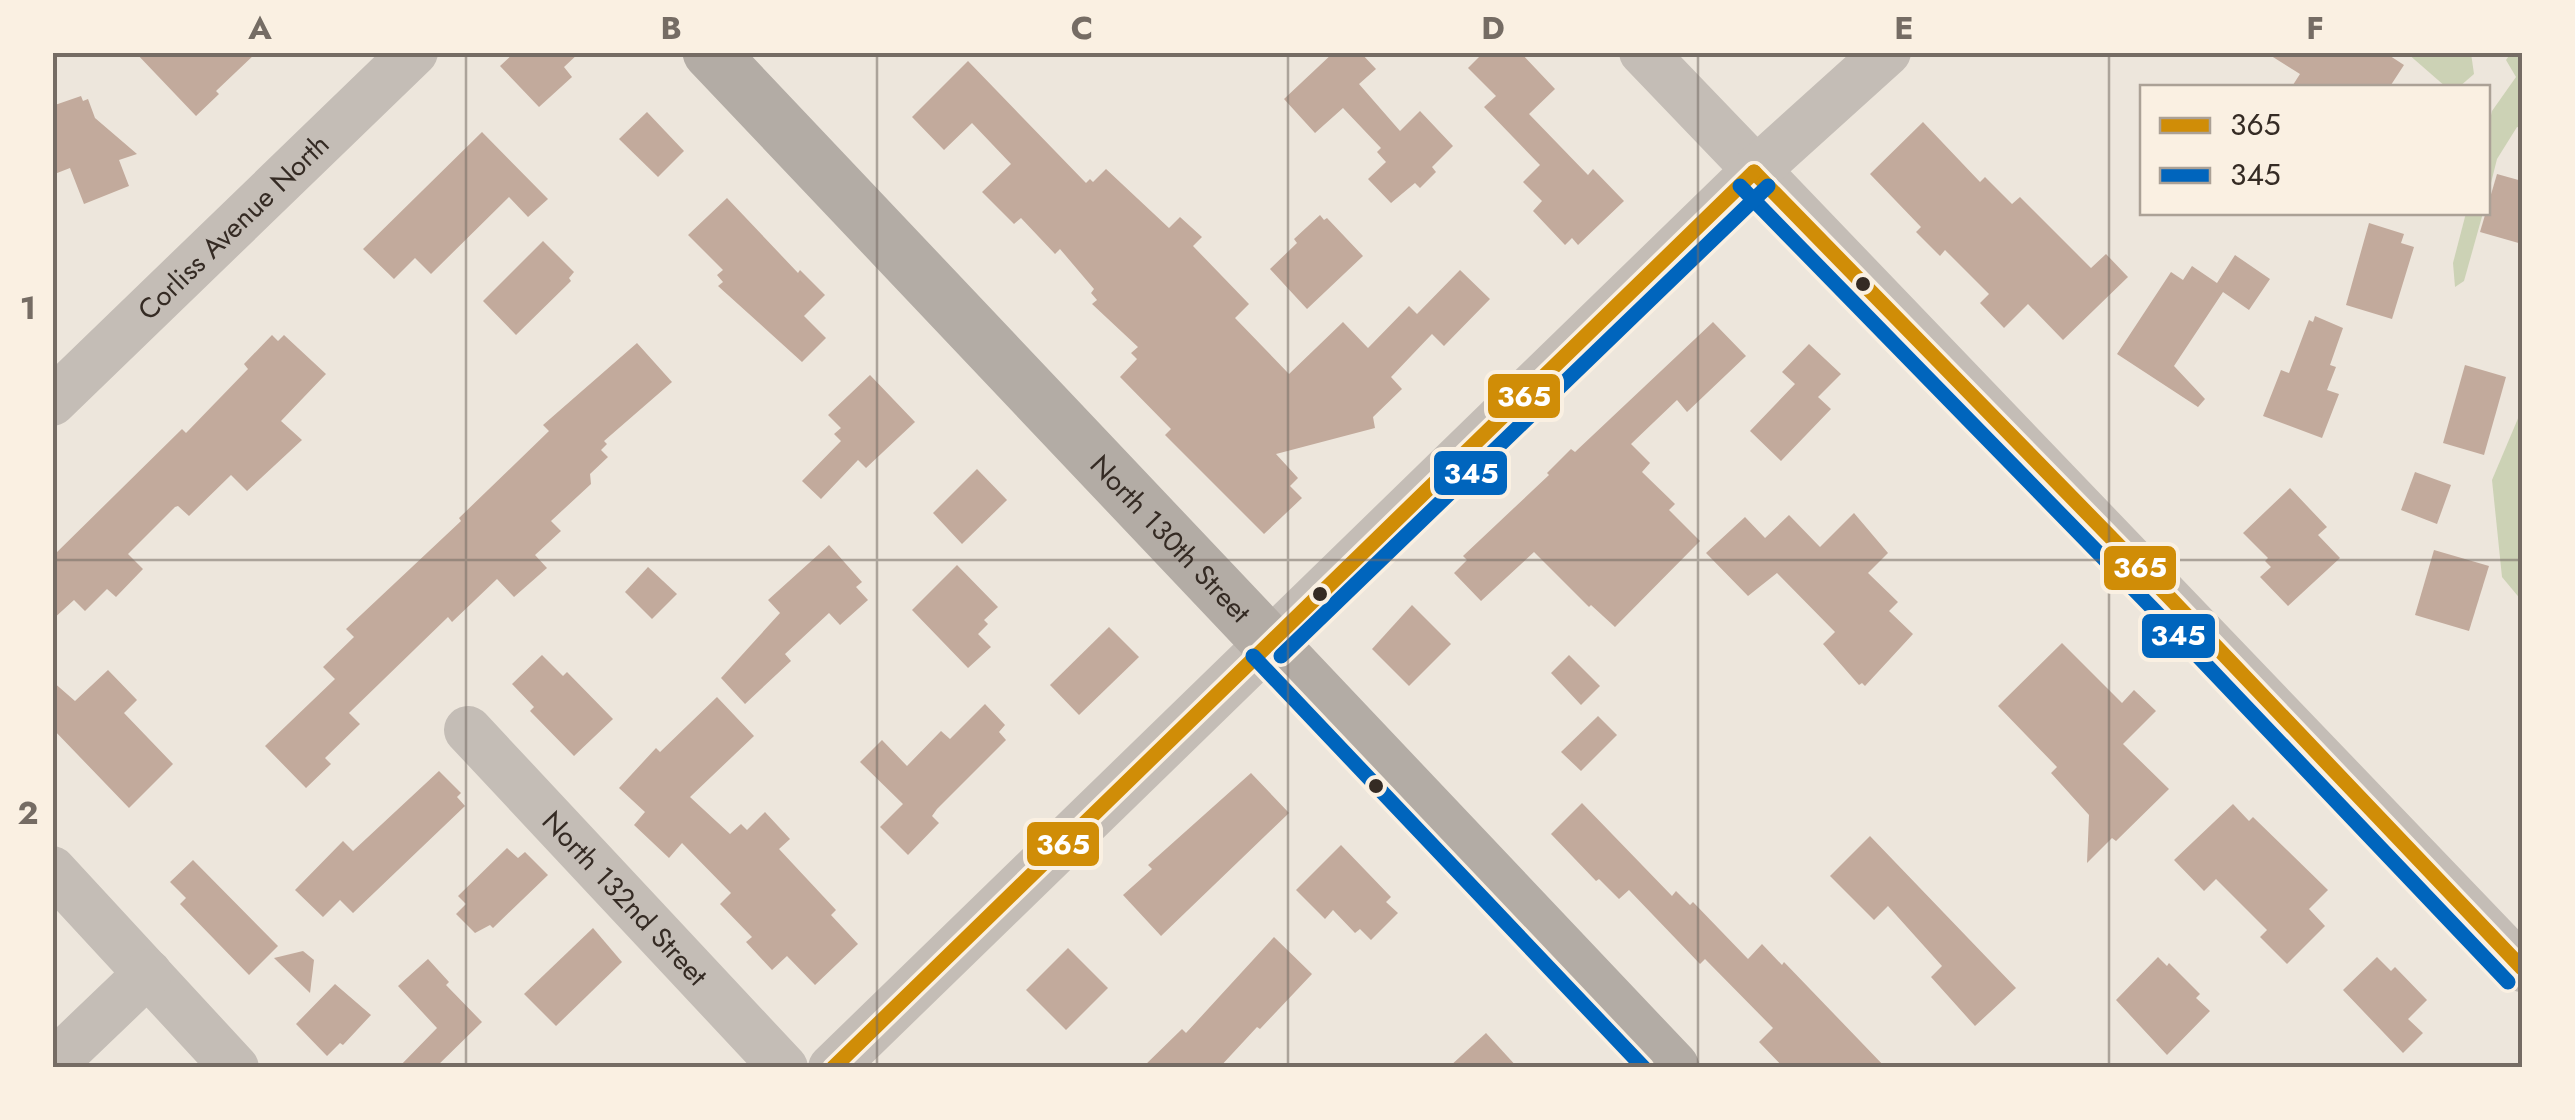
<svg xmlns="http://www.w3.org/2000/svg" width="2575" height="1120" font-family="Jost,sans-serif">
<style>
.green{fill:#ccd2b5}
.building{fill:#c2aa9c}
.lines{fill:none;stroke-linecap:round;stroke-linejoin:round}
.minor{stroke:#c4bdb6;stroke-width:48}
.major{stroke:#b3aca5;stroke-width:55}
.bus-1-casing{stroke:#faf0e2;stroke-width:22}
.bus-2-casing{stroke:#faf0e2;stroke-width:22}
.bus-1{stroke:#d08d07;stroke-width:15}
.bus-2{stroke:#0065bd;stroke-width:15}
.grid{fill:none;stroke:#756c64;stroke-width:2.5;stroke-opacity:0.55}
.bus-dot{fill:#352b24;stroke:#faf0e2;stroke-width:4}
.labels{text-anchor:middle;stroke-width:8;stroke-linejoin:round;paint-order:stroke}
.street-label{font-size:28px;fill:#352b24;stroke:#faf0e2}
.line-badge{stroke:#faf0e2;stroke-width:4}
.badge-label{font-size:28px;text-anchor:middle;font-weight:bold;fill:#fff}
.neatline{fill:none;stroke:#756c64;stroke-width:4}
.grid-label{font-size:32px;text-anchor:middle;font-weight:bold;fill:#756c64}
</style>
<rect width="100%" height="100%" fill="#ede6dc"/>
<g class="green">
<path d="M2407,53H2471L2474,74L2459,87H2446Z"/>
<path d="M2511,53H2522V128L2517,127L2497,159L2488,195V128L2492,111L2516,77L2506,60Z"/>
<path d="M2466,213H2483L2464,281L2455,287L2453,263Z"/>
<path d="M2522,409V601L2502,577L2492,480Z"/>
</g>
<g class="building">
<path d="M135,52H257L216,91L219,94L196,116Z"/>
<path d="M515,52H580L564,67L572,77L539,107L500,66Z"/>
<path d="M1334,52H1360L1376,69L1359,84L1400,131L1420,111L1453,146L1432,167L1436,172L1420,188L1415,183L1391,203L1368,179L1386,162L1377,152L1381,148L1343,108L1315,133L1284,99Z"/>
<path d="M1484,52H1520L1555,89L1529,114L1588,175L1593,169L1624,201L1578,245L1572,238L1565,245L1533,211L1542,201L1523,182L1540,165L1484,107L1496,96L1468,68Z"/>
<path d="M2265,52H2384L2404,65L2389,88H2291L2300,74Z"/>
<path d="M968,61L1086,183L1090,179L1093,182L1106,169L1169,228L1180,217L1202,237L1193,246L1249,304L1235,318L1289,374L1343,322L1368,348L1409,306L1417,314L1460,270L1490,299L1444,346L1432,334L1391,377L1402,389L1373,417L1375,428L1276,454L1298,478L1290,486L1302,498L1264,534L1165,435L1171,429L1120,377L1137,359L1131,353L1138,347L1092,304L1097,300L1091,293L1094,289L1060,249L1055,254L1021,218L1014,224L982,192L1011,164L972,123L944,150L912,117Z"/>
<path d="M81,96L83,101L88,99L95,118L137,154L119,160L129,186L84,204L70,168L52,175V106Z"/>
<path d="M647,112L684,151L658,177L619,139Z"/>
<path d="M1923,122L1980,182L1985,177L2012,204L2020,197L2091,268L2106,254L2128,277L2063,340L2028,304L2004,328L1980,303L1989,294L1945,250L1940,256L1916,232L1921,227L1870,174Z"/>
<path d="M482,132L548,199L528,217L509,197L431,274L415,258L394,279L363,249Z"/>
<path d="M2497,174L2522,181V244L2480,232Z"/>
<path d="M727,198L798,273L800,270L825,295L804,316L826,338L802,362L718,286L723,282L717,275L723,270L688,235Z"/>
<path d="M1320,215L1324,220L1327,218L1363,256L1307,309L1270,269L1297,243L1294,239Z"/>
<path d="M2369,223L2404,234L2401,243L2414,247L2392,319L2346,305Z"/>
<path d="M543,241L574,272L569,278L571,281L516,335L483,301Z"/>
<path d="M2235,255L2270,279L2249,310L2223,292L2174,366L2205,399L2198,407L2117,354L2171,272L2183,280L2192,266L2217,283Z"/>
<path d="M2315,316L2343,328L2330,365L2336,367L2327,390L2339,394L2322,438L2263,416L2281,370L2289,373L2309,320L2313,322Z"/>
<path d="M1713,322L1746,356L1687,412L1677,400L1631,444L1650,463L1642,472L1675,504L1669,510L1700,541L1615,627L1591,605L1589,607L1534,552L1481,601L1454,573L1467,560L1463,556L1549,475L1547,473L1571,449L1575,452Z"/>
<path d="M272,335L278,341L284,335L326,374L281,421L302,440L247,491L231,475L189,516L178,506L175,507L128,554L143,569L116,597L107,589L85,611L74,600L52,620V557L182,429L186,433L248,369L244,364Z"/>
<path d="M637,343L672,382L604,441L607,444L601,450L608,457L590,474L591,484L551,521L561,531L535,555L547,568L514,597L497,579L452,622L448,617L349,713L360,724L325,758L331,764L306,788L265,746L335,679L323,667L354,637L346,629L461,521L459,518L549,431L543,425Z"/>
<path d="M1809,344L1841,374L1818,397L1831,409L1781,461L1750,431L1795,384L1782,372Z"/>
<path d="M2465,365L2506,377L2484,455L2443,443Z"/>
<path d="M870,375L915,422L866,468L858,460L821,499L802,481L841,441L834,434L841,428L828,415Z"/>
<path d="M977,469L1007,500L962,544L933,513Z"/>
<path d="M2415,472L2451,485L2437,524L2401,510Z"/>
<path d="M2290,488L2327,527L2318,535L2340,558L2288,606L2260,577L2271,567L2265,561L2268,558L2243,533Z"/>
<path d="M1854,513L1888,553L1868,573L1898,602L1889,611L1913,634L1865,686L1862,683L1859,685L1823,644L1835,632L1777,573L1748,596L1706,553L1745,517L1765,538L1789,515L1820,547Z"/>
<path d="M829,545L862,582L856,587L868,600L840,625L829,613L785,654L791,661L745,704L721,678L780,613L768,600Z"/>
<path d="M2434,550L2489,566L2469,631L2415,615Z"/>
<path d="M957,565L998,607L984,620L988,624L978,634L991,647L968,668L912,610Z"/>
<path d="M648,567L677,594L652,619L625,592Z"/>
<path d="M1412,605L1451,644L1409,686L1372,649Z"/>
<path d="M1109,627L1139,657L1079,715L1050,685Z"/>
<path d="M2062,643L2122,703L2134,690L2156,711L2123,744L2169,789L2116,841L2112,838L2087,863L2089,815L2051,773L2057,767L1998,706Z"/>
<path d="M542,655L563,676L567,672L613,719L574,756L530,711L534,707L512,684Z"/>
<path d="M1569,655L1600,686L1581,705L1551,673Z"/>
<path d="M108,670L137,700L124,713L173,764L129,808L52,728V681L75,701Z"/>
<path d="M717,697L754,736L690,797L730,834L741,824L747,830L765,812L790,839L779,849L836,910L831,915L858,944L815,985L787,956L772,970L746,942L752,937L720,904L731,893L682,843L669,858L634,825L645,812L619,788L656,748L660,752Z"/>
<path d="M985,704L1005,725L999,732L1006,740L937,809L932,816L939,823L908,855L880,827L903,804L860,762L882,740L907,766L941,731L950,739Z"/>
<path d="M1598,716L1617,735L1581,771L1561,752Z"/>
<path d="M439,771L461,793L457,797L465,806L353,913L340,900L323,917L295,890L343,841L353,851Z"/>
<path d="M1251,773L1289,813L1161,936L1123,895L1152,869L1148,865Z"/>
<path d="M1582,803L1672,896L1676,891L1690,905L1693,902L1748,959L1762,944L1782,965L1784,962L1886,1068H1784L1759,1042L1773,1028L1705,959L1700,964L1629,890L1619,899L1599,879L1596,881L1551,834Z"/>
<path d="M2233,804L2249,821L2253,817L2328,890L2309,909L2325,926L2287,964L2260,937L2267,930L2216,879L2204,891L2174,860Z"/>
<path d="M1870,836L2016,988L1975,1026L1931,977L1942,966L1888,906L1874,920L1830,876Z"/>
<path d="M1341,845L1391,897L1386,902L1398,913L1371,940L1360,929L1355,933L1333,910L1325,919L1296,890Z"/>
<path d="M507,848L518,858L525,852L548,875L493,928L490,925L475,933L456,914L466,904L458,896Z"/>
<path d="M193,860L278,946L249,975L180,904L186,898L170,882Z"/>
<path d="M593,928L622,962L556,1026L524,994Z"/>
<path d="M1274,937L1312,974L1260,1029L1257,1027L1219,1068H1142L1182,1029L1186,1033Z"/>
<path d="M1068,948L1108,988L1066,1030L1026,990Z"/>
<path d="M303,951L314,960L310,993L274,958Z"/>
<path d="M2158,957L2167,966L2169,963L2200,994L2196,998L2210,1011L2167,1055L2116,1000Z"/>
<path d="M2377,957L2391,971L2395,967L2427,1000L2408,1019L2423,1033L2403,1053L2343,990Z"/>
<path d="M428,959L449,982L446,985L482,1022L435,1068H398L437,1028L398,986Z"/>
<path d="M335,984L371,1015L343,1045L340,1043L327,1056L296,1024Z"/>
<path d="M1486,1033L1518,1068H1448Z"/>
</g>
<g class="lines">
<g class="minor">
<path d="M1643,52L2522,968"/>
<path id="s1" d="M52,402L414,52"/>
<path id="s2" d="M468,730L784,1068"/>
<path d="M52,870L235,1068"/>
<path d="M52,1065L148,973"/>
<path d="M832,1068L1754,172L1887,52"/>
</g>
<path class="major" id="s3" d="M710,52L1672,1068"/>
<defs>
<g id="bus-1">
<path d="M1754,172L2169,597L2522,968"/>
<path d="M833,1068L1754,172"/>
</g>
<g id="bus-2">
<path d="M1740,186L2155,611L2508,982"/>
<path d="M1253,656L1644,1068"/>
<path d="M1281,656L1768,186"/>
</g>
</defs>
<use href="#bus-1" class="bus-1-casing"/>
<use href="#bus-2" class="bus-2-casing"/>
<use href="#bus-1" class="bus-1"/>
<use href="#bus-2" class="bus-2"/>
</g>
<path class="grid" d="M466,52V1068M877,52V1068M1288,52V1068M1698,52V1068M2109,52V1068M52,560H2522"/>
<g class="bus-dot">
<circle cx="1863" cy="284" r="9"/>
<circle cx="1320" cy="594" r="9"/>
<circle cx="1376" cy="786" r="9"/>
</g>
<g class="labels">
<g class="street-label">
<text dy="10" stroke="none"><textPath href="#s1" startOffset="252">Corliss Avenue North</textPath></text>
<text dy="10" stroke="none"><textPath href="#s3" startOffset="670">North 130th Street</textPath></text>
<text dy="10" stroke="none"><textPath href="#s2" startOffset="230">North 132nd Street</textPath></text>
</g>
</g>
<g class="line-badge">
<rect x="1486" y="372" width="76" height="48" rx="10" fill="#d08d07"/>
<rect x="1432" y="449" width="77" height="48" rx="10" fill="#0065bd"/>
<rect x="2102" y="544" width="76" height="48" rx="10" fill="#d08d07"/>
<rect x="2140" y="612" width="77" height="48" rx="10" fill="#0065bd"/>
<rect x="1025" y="820" width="76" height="48" rx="10" fill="#d08d07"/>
</g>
<g class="badge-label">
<text x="1524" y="406">365</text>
<text x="1471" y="483">345</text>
<text x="2140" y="577">365</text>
<text x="2178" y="645">345</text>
<text x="1063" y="854">365</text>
</g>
<rect width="2575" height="1120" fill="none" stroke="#faf0e2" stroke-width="110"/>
<rect x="2140" y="85" width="350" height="130" fill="#faf0e2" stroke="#aba196" stroke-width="2.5"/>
<rect x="2160" y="118" width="50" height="15" fill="#d08d07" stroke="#aba196" stroke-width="2.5"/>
<text x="2230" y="135" font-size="30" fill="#352b24">365</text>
<rect x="2160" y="168" width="50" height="15" fill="#0065bd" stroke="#aba196" stroke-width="2.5"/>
<text x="2230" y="185" font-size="30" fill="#352b24">345</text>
<rect x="55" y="55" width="2465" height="1010" class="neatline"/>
<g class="grid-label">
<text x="260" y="39">A</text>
<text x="671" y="39">B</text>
<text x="1082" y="39">C</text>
<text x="1493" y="39">D</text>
<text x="1904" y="39">E</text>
<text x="2315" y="39">F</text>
<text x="28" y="319">1</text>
<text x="28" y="824">2</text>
</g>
</svg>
